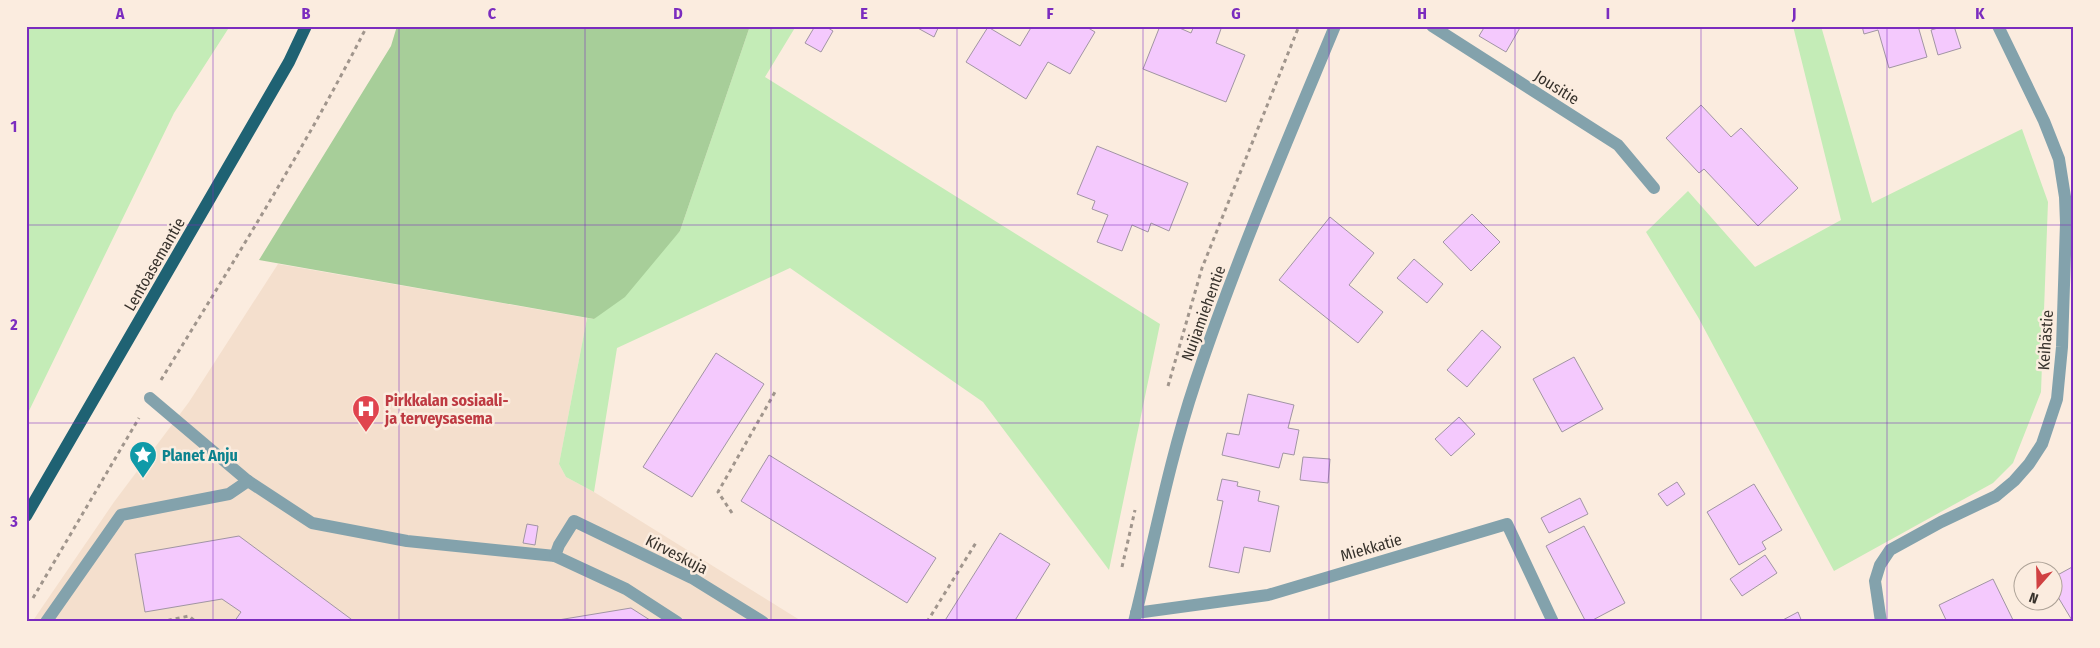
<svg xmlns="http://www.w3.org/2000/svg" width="2100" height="648" font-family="'Fira Sans Condensed',sans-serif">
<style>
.built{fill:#f4dfcd}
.green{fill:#c4ecb7}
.forest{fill:#a7ce99}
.building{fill:#f4c9fd;stroke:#a195a3}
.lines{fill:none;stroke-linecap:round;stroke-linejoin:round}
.path{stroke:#a0958c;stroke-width:3;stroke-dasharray:4 4;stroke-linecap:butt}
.minor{stroke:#83a2ac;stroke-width:12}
.major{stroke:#1f6273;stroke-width:12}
.grid{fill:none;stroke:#7b2cbf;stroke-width:1;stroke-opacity:0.55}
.labels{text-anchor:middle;stroke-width:5;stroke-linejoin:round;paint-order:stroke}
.street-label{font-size:16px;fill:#37322c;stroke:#fbecdf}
.health-label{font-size:16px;font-weight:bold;fill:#be3a42;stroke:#fbecdf;text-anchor:start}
.culture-label{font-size:16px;font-weight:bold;fill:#0d838f;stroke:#fbecdf;text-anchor:start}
.neatline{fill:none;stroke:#7b2cbf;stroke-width:2}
.grid-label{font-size:16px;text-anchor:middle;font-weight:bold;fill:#7b2cbf}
</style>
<rect width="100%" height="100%" fill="#fbecdf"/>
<path class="built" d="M278,264L587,318L559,464L566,477L594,492L803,622H32L114,502L189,402Z"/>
<g class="green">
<path d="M26,26H230L174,113L26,417Z"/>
<path d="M750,26H796L765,77L1160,324L1109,570L983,402L790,268L617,348L594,492L566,477L559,464L587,318L594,319L680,231Z"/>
<path d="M1793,26H1821L1872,203L2022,129L2048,202L2041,392L2013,463L1993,483L1834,571L1698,317L1646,232L1688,191L1755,267L1841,220Z"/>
</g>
<path class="forest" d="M397,26H750L680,231L625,297L594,319L259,260L391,46Z"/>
<g class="building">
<path d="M815,26H825L833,31L821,52L805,43Z"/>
<path d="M914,26H939L934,37Z"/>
<path d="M1032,26H1085L1095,32L1070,74L1048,62L1026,99L966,62L988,27L1020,46Z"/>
<path d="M1160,26H1175L1191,33L1194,26H1222L1216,43L1245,55L1226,102L1143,69Z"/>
<path d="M1485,26H1521L1506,52L1479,36Z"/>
<path d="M1862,26H1918L1927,57L1889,68L1878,30L1864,34Z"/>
<path d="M1945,26H1954L1961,48L1938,55L1931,30Z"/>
<path d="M1701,105L1731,137L1741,128L1798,188L1758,226L1704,169L1699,173L1666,138Z"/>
<path d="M1097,146L1188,183L1169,231L1151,223L1148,232L1132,225L1122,251L1097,242L1108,215L1092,209L1095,201L1077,194Z"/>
<path d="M1472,214L1500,242L1471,271L1443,242Z"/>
<path d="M1330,217L1374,253L1349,285L1383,312L1358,343L1279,280Z"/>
<path d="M1414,259L1443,284L1427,303L1397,278Z"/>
<path d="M1482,330L1501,347L1467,387L1447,370Z"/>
<path d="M716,353L764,384L692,497L643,467Z"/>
<path d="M1574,357L1603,409L1562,432L1533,379Z"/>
<path d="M1248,394L1294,405L1288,428L1299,430L1294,455L1283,453L1279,468L1222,455L1227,433L1239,435Z"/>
<path d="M1459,417L1475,434L1451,456L1435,439Z"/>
<path d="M769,455L936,558L907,603L741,501Z"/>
<path d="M1303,457L1330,459L1328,483L1300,480Z"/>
<path d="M1222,479L1238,482L1237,486L1260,491L1258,501L1279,506L1270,552L1244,547L1239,573L1209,567L1223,501L1217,500Z"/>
<path d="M1677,482L1685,494L1667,506L1658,494Z"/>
<path d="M1754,484L1782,530L1762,542L1766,549L1739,565L1707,512Z"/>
<path d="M1580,498L1588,514L1549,533L1541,518Z"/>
<path d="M527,524L538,526L535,545L523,543Z"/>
<path d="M1584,526L1625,603L1589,622H1586L1546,546Z"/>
<path d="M1000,533L1050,564L1014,622H944Z"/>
<path d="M239,536L355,622H234L241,612L222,599L145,612L135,554Z"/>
<path d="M1765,555L1777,573L1742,596L1730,579Z"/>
<path d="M2074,566V622H2073L2052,587V578Z"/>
<path d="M1993,579L2014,622H1947L1939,605Z"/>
<path d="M631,608L653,622H546Z"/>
<path d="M1798,612L1802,622H1779Z"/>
</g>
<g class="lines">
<g class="path">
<path d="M161,380C232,264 305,148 367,26"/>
<path d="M1168,386L1202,268L1299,26"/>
<path d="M732,513L718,492L775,392"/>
<path d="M1122,567L1135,510"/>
<path d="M33,598L139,418"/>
<path d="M160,622L189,616L196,622"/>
<path d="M927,622L977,541"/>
</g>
<g class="minor">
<path d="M1432,26L1618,145L1654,188"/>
<path d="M150,398L248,481L312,523L407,541L555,556L626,589L677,622"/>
<path d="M555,556L559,545L574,521L692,578L763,622"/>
<path d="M1136,613L1268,595L1507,524L1553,622"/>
<path d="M46,622L121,515L229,494L248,481"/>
<path d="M1134,622C1154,542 1169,461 1195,383C1235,262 1286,144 1335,26"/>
<path d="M1881,622L1875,581L1880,565L1890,550L1941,522L1996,496L2014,481L2029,464L2042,444L2057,399L2062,347L2066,223L2065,197L2059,159L2044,121L1998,26"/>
</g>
<path class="major" d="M26,516L289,62L306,26"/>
</g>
<path class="grid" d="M213,26V622M399,26V622M585,26V622M771,26V622M957,26V622M1143,26V622M1329,26V622M1515,26V622M1701,26V622M1887,26V622M26,225H2074M26,423H2074"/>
<defs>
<symbol id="hospital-pin" viewBox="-11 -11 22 30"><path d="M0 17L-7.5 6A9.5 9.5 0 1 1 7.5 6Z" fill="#e0444e" stroke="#fbecdf"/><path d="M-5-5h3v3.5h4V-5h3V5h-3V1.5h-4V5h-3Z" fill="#fff"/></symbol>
<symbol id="sight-pin" viewBox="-11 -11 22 30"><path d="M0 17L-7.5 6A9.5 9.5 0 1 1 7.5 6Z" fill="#0f9aa8" stroke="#fbecdf"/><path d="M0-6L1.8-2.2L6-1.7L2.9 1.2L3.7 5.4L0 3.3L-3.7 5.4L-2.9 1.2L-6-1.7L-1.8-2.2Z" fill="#fff"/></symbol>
</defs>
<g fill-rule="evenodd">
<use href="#hospital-pin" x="350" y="393" width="32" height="43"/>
<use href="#sight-pin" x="127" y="439" width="32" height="43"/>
</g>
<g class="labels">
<g class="street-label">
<text transform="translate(1557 87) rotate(32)" y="6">Jousitie</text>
<text transform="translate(154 264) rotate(-60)" y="6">Lentoasemantie</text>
<text transform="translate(1203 313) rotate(-70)" y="6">Nuijamiehentie</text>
<text transform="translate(2045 340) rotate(-86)" y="6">Keihästie</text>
<text transform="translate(1371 547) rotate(-16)" y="6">Miekkatie</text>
<text transform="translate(677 554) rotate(27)" y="6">Kirveskuja</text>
</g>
<g class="health-label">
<text x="385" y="406">Pirkkalan sosiaali-<tspan x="385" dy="18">ja terveysasema</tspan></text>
</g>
<g class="culture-label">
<text x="162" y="461">Planet Anju</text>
</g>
</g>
<rect width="2100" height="648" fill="none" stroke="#fbecdf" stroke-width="55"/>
<g transform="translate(2038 586) rotate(200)"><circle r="24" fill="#fbecdf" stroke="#ada297"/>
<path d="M0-4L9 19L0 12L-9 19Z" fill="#d04142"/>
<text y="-8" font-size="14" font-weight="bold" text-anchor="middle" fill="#37322c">N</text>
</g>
<rect x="28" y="28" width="2044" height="592" class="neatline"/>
<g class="grid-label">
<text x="120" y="19">A</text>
<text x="306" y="19">B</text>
<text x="492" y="19">C</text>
<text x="678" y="19">D</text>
<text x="864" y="19">E</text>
<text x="1050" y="19">F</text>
<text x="1236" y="19">G</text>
<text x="1422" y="19">H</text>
<text x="1608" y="19">I</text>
<text x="1794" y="19">J</text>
<text x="1980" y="19">K</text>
<text x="14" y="132">1</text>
<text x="14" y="330">2</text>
<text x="14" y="527">3</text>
</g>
</svg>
